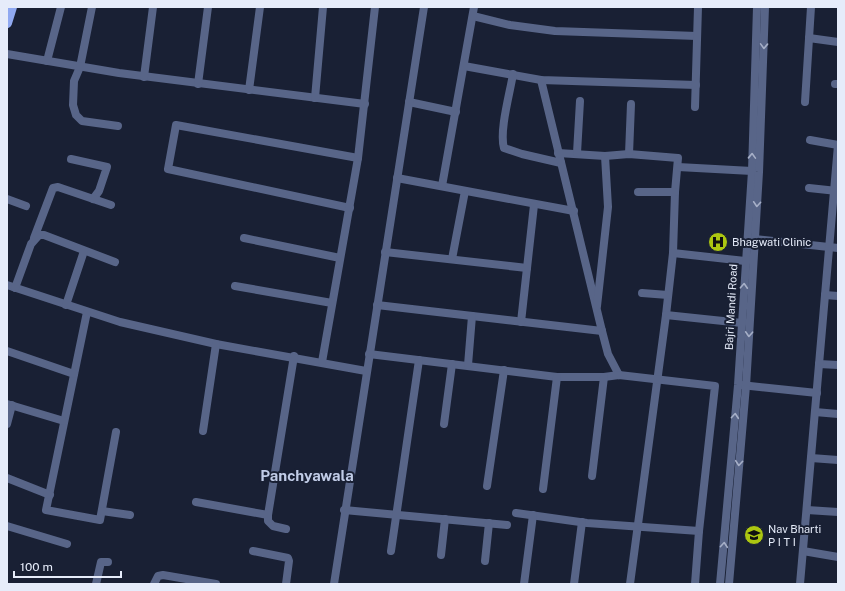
<svg xmlns="http://www.w3.org/2000/svg" width="845" height="591" font-family="'Public Sans',sans-serif">
<style>
.lines{fill:none;stroke-linecap:round;stroke-linejoin:round}
.minor{stroke:#586588;stroke-width:8}
.major{stroke:#90a9f1;stroke-width:10}
.oneway{stroke:#a6afc7}
.labels{text-anchor:middle;stroke-width:4;stroke-linejoin:round;paint-order:stroke}
.poi-label{font-size:11px;fill:#e6ecfa;stroke:#192034;text-anchor:start}
.street-label{font-size:11px;fill:#e6ecfa;stroke:#192034}
.district-label{font-size:15px;font-weight:bold;fill:#c1cce7;stroke:#192034}
</style>
<rect width="100%" height="100%" fill="#192034"/>
<g class="lines">
<g class="minor">
<path d="M92,7L80,67L74,81L73,105L76,115L82,121L118,126"/>
<path d="M473,16L510,25L555,31L697,36"/>
<path d="M809,38L838,42"/>
<path d="M7,54L119,73L365,104"/>
<path d="M47,61L61,7"/>
<path d="M464,66L541,80L696,85"/>
<path d="M513,74C510,93 499,131 504,148L522,154L561,163"/>
<path d="M144,77L153,7"/>
<path d="M541,80L602,331L608,354L619,375"/>
<path d="M198,84L208,7"/>
<path d="M835,84H838"/>
<path d="M249,90L260,7"/>
<path d="M315,98L323,7"/>
<path d="M409,102L456,112"/>
<path d="M805,102L811,7"/>
<path d="M695,107L698,7"/>
<path d="M810,140L838,145"/>
<path d="M558,153L605,156L629,154L678,158L675,192L673,253L666,315L630,584"/>
<path d="M577,153L580,101"/>
<path d="M629,154L631,104"/>
<path d="M71,159L107,167L99,191L93,199"/>
<path d="M678,167L752,171"/>
<path d="M397,178L574,211"/>
<path d="M442,186L474,7"/>
<path d="M809,188L837,191"/>
<path d="M638,192H675"/>
<path d="M7,199L26,206"/>
<path d="M350,208L168,169L176,125L358,158"/>
<path d="M34,238L53,188L58,187L111,205"/>
<path d="M244,238L340,258"/>
<path d="M755,239L838,248"/>
<path d="M385,252L527,268"/>
<path d="M673,253L745,261"/>
<path d="M452,259L465,191"/>
<path d="M7,285L120,322L216,344L366,371"/>
<path d="M235,286L332,303"/>
<path d="M15,288L31,244L39,235H44L115,262"/>
<path d="M642,293L668,295"/>
<path d="M825,295L838,296"/>
<path d="M66,305L84,251"/>
<path d="M377,305L602,331"/>
<path d="M597,306L608,207L605,156"/>
<path d="M87,312L46,510L100,520L116,432"/>
<path d="M666,315L742,323"/>
<path d="M521,322L534,205"/>
<path d="M7,351L74,374"/>
<path d="M369,354L557,377H604L619,375L715,386L699,531L695,584"/>
<path d="M322,362L358,158L375,7"/>
<path d="M819,364L838,365"/>
<path d="M468,365L472,316"/>
<path d="M741,385L817,393"/>
<path d="M7,404L64,421"/>
<path d="M815,412L838,414"/>
<path d="M7,424L12,405"/>
<path d="M444,424L452,364"/>
<path d="M203,431L216,344"/>
<path d="M811,458L838,460"/>
<path d="M592,476L604,377"/>
<path d="M7,478L50,495"/>
<path d="M487,486L504,370"/>
<path d="M543,489L557,377"/>
<path d="M196,502L268,515"/>
<path d="M344,510L507,525"/>
<path d="M807,510L838,512"/>
<path d="M102,511L130,515"/>
<path d="M516,513L587,523L699,531"/>
<path d="M7,526L67,544"/>
<path d="M286,529L273,526L268,521V515L294,356"/>
<path d="M253,551L288,558L289,561L286,584"/>
<path d="M391,551L419,360"/>
<path d="M803,551L838,557"/>
<path d="M441,555L445,519"/>
<path d="M485,561L489,523"/>
<path d="M96,584L101,562H108"/>
<path d="M154,584L158,576L163,575L216,584"/>
<path d="M334,584L424,7"/>
<path d="M524,584L533,515"/>
<path d="M574,584L582,522"/>
<path d="M720,584L738,385L752,171L757,7"/>
<path d="M729,584L746,386L759,172L765,7"/>
<path d="M800,584L838,145"/>
</g>
<path class="major" d="M7,23L12,7"/>
</g>
<defs><path id="oneway-chevron" d="M-2-3.5L2.5 0L-2 3.5" fill="none" stroke-width="1.6" stroke-linecap="round" stroke-linejoin="round"/></defs>
<g class="oneway">
<use href="#oneway-chevron" transform="translate(764 46) rotate(92)"/>
<use href="#oneway-chevron" transform="translate(752 156) rotate(-88)"/>
<use href="#oneway-chevron" transform="translate(757 204) rotate(94)"/>
<use href="#oneway-chevron" transform="translate(744 286) rotate(-87)"/>
<use href="#oneway-chevron" transform="translate(749 334) rotate(93)"/>
<use href="#oneway-chevron" transform="translate(735 416) rotate(-85)"/>
<use href="#oneway-chevron" transform="translate(739 463) rotate(95)"/>
<use href="#oneway-chevron" transform="translate(724 545) rotate(-85)"/>
</g>
<defs>
<symbol id="hospital-disc" viewBox="-11 -11 22 22"><circle r="9.5" fill="#acc611" stroke="#192034"/><path d="M-5-5h3v3.5h4V-5h3V5h-3V1.5h-4V5h-3Z" fill="#111"/></symbol>
<symbol id="university-disc" viewBox="-11 -11 22 22"><circle r="9.5" fill="#acc611" stroke="#192034"/><path d="M0-5L7-2L0 1L-7-2ZM-4 1L0 2.5L4 1V4Q0 6-4 4Z" fill="#111"/></symbol>
</defs>
<g fill-rule="evenodd">
<use href="#hospital-disc" x="707" y="231" width="22" height="22"/>
<use href="#university-disc" x="743" y="524" width="22" height="22"/>
</g>
<g class="labels">
<g class="poi-label">
<text x="732" y="246">Bhagwati Clinic</text>
<text x="768" y="533">Nav Bharti<tspan x="768" dy="13">P I T I</tspan></text>
</g>
<g class="street-label">
<text transform="translate(731 307) rotate(-87)" y="4">Bajri Mandi Road</text>
</g>
<g class="district-label">
<text x="307" y="481">Panchyawala</text>
</g>
</g>
<rect width="845" height="591" fill="none" stroke="#e6ecfa" stroke-width="16"/>
<path d="M14 571v6h107v-6" fill="none" stroke="#e6ecfa" stroke-width="2"/>
<text x="20" y="571" font-size="12" fill="#e6ecfa" stroke="#192034" stroke-width="3" paint-order="stroke">100 m</text>
</svg>
